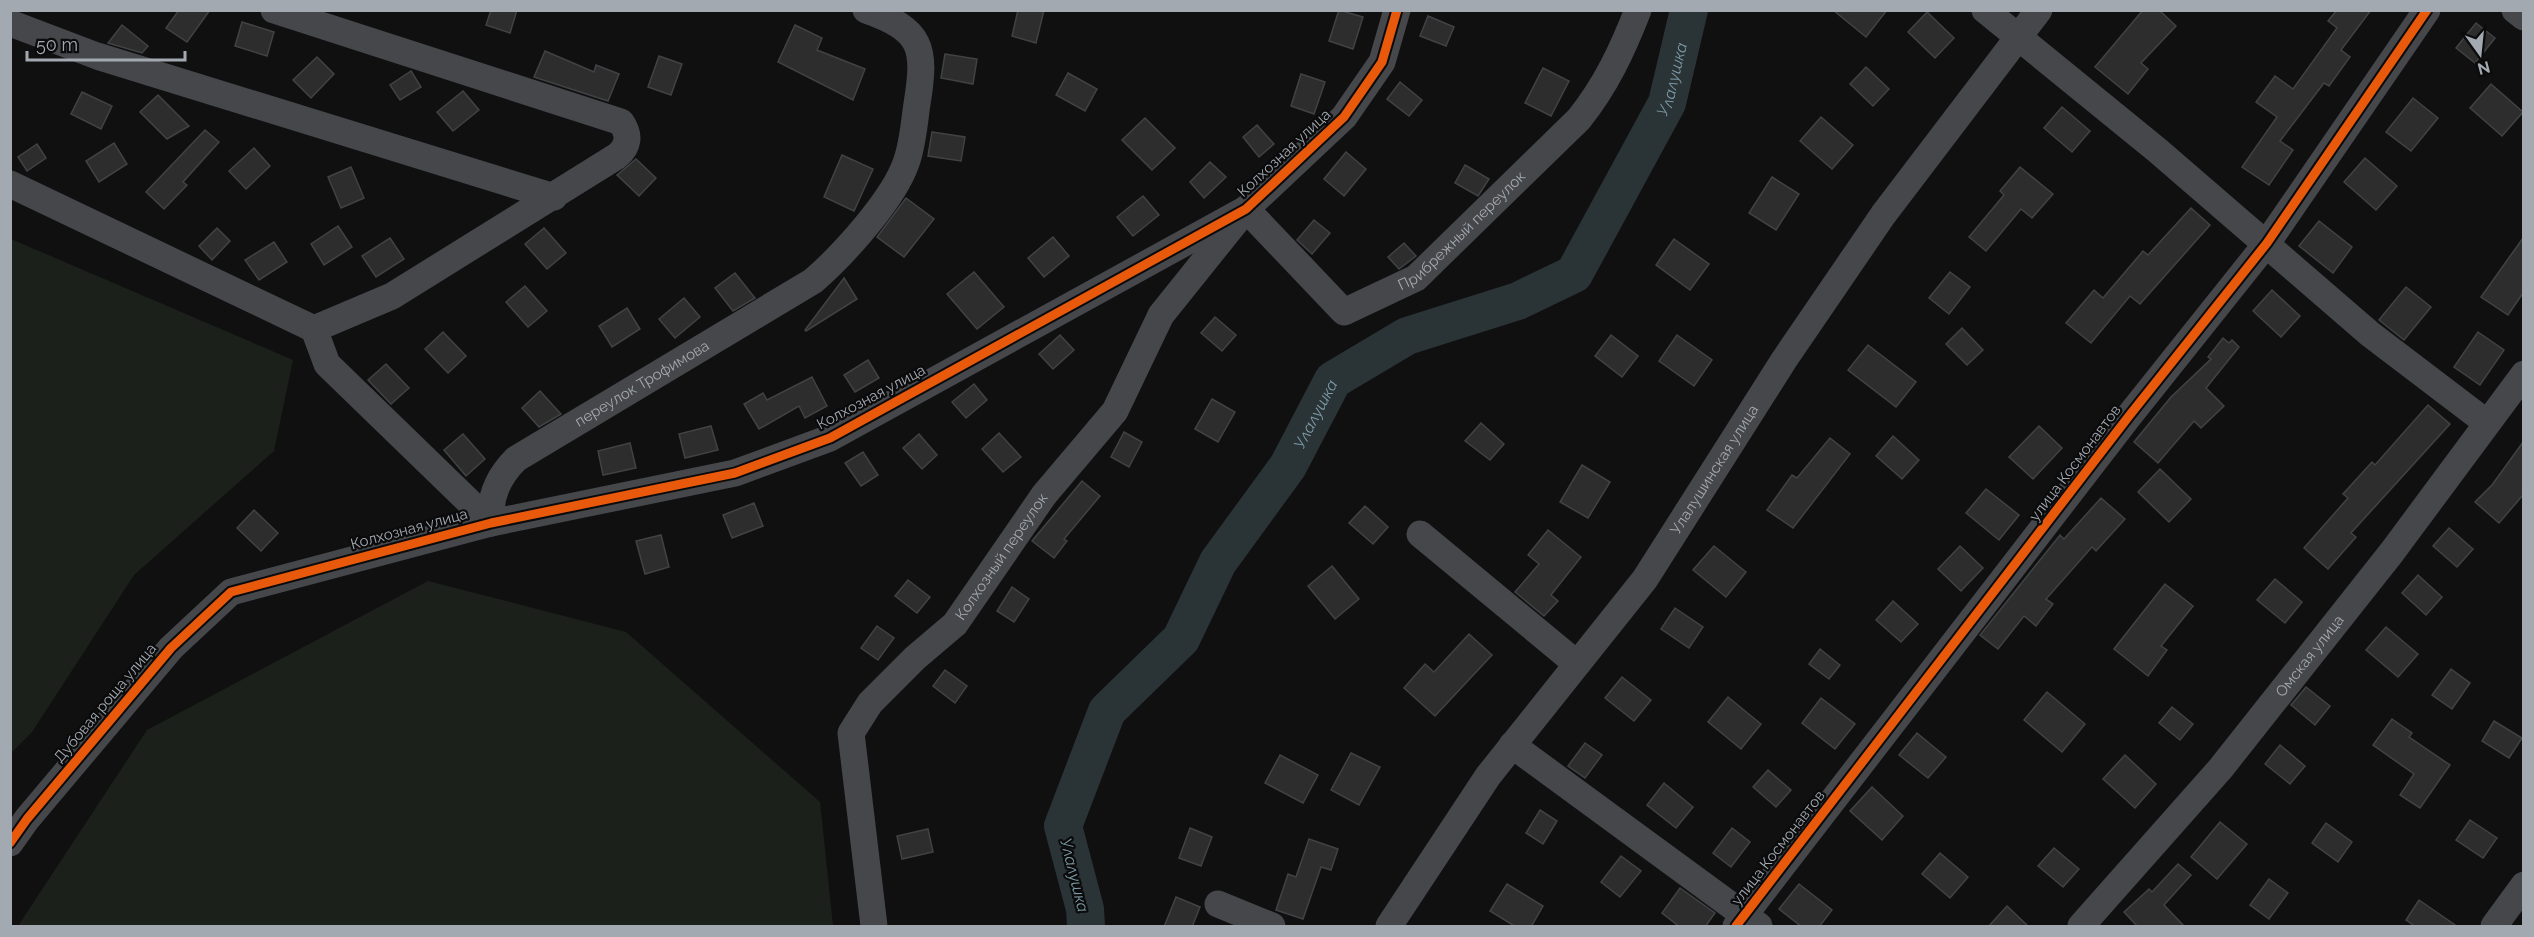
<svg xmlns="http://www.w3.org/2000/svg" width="2534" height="937" font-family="Raleway,sans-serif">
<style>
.green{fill:#1b201b}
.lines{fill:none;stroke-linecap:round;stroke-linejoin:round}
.river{stroke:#2a3336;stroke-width:38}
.building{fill:#2d2d2e;stroke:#404244;stroke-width:1.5}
.minor{stroke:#45474a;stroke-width:27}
.cycleway-casing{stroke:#0b0b0c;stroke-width:13}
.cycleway{stroke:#e8590c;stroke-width:9}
.labels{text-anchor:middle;stroke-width:4.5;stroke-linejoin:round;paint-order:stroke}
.street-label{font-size:15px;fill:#a3a9b1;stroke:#0b0b0c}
.water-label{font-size:16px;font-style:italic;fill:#7d9ba8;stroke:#0b0b0c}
</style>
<rect width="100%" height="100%" fill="#101011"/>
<g class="green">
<path d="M11,239L293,360L274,451L134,575L32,732L11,753Z"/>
<path d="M428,581L626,632L820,802L833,926H18L147,730Z"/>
</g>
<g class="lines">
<path class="river" id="s1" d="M1086,926L1085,909L1063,826L1107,711L1181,639L1218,562L1288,466L1333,380L1407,336L1518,301L1574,274L1667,103L1689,10"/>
</g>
<g class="building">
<path d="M179,10H210L187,42L166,28Z"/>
<path d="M491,10H517L510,33L486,25Z"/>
<path d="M1018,10H1044L1036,43L1012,36Z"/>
<path d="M1339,10L1363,17L1353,49L1329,41Z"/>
<path d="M1833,10H1887L1866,37Z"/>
<path d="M2143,10H2159L2176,26L2141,63L2148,69L2128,94L2095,67Z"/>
<path d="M2337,10H2371L2341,50L2350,57L2329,86L2324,83L2280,141L2293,150L2269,185L2242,167L2277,117L2256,102L2275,76L2293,89L2337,28L2328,21Z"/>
<path d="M1927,12L1954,38L1935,58L1908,32Z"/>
<path d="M1428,16L1454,27L1446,46L1420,36Z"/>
<path d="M242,22L274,32L267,56L235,46Z"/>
<path d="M2476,23L2495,38L2475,63L2456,48Z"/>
<path d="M122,25L148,46L142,53L108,43Z"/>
<path d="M795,25L822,38L817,50L865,69L853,100L778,62Z"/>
<path d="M545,51L594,72L596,65L619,74L608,101L534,77Z"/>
<path d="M945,54L977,59L973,84L941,78Z"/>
<path d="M659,56L682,64L671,95L648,87Z"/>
<path d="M317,57L334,74L311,98L293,80Z"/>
<path d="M1866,67L1889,89L1873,106L1850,84Z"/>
<path d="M1543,68L1569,81L1551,116L1525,103Z"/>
<path d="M411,71L421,87L400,100L390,85Z"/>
<path d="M1068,73L1097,89L1085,111L1056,95Z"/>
<path d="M1301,74L1325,82L1314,114L1291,106Z"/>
<path d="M1400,82L1422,100L1409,116L1387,99Z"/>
<path d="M2491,84L2523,112L2502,136L2470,108Z"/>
<path d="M463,91L479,110L453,131L437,112Z"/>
<path d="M82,92L112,106L101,129L71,114Z"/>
<path d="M158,95L189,126L167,139L140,112Z"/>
<path d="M2413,98L2438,118L2411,151L2386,132Z"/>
<path d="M2062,107L2090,131L2072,152L2044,128Z"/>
<path d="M1821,117L1853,145L1832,169L1800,141Z"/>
<path d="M1145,118L1175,148L1152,170L1122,140Z"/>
<path d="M1257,125L1274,144L1259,157L1243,137Z"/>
<path d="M205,130L219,142L183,182L187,185L164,209L146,192Z"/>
<path d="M932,132L965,137L961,161L928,156Z"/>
<path d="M114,143L127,164L99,182L86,161Z"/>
<path d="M37,144L46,158L27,171L18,157Z"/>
<path d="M254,148L270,166L246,189L229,171Z"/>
<path d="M1346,152L1366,169L1344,196L1324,179Z"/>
<path d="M842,155L873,169L854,211L824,197Z"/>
<path d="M2365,158L2397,186L2376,210L2344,182Z"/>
<path d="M636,159L656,178L639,196L617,175Z"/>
<path d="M1210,162L1226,177L1204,198L1190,182Z"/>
<path d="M1465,165L1489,179L1478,196L1455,183Z"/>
<path d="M351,167L364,198L341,208L328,177Z"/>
<path d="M2020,167L2053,194L2032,218L2021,209L1986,251L1969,237L2004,195L2000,191Z"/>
<path d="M1772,177L1799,194L1776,230L1749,213Z"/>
<path d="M1143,196L1159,215L1133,236L1117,217Z"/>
<path d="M906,198L934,219L904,257L877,237Z"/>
<path d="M2191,208L2210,225L2140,304L2130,296L2091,343L2066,323L2094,290L2103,298L2143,251L2148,255Z"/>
<path d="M1314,220L1330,233L1312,254L1297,240Z"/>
<path d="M2319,221L2352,247L2333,273L2299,246Z"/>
<path d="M338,226L352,247L324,265L311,244Z"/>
<path d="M217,228L230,241L212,260L199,246Z"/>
<path d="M544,228L566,253L547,269L525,244Z"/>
<path d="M1053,237L1069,256L1044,277L1028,258Z"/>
<path d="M390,238L404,259L376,277L362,256Z"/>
<path d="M2523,238V293L2508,315L2481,297Z"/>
<path d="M1674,239L1709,264L1690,290L1656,265Z"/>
<path d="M274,242L287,262L259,280L245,260Z"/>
<path d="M1404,243L1416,256L1399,269L1388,257Z"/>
<path d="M974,272L1004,307L977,329L947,294Z"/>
<path d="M1950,272L1970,287L1949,314L1929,298Z"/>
<path d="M735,273L755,298L733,311L715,288Z"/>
<path d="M844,278L857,299L806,331L805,330Z"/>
<path d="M525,286L547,311L528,327L506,302Z"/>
<path d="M2406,287L2431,307L2404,340L2379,320Z"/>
<path d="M2272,290L2300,316L2281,337L2253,311Z"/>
<path d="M684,298L700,317L675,338L659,319Z"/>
<path d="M627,308L640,329L612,347L599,326Z"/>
<path d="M1215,317L1236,335L1222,351L1201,333Z"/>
<path d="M1962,328L1983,350L1967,365L1946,344Z"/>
<path d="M443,332L466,356L448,373L425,349Z"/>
<path d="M2478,332L2504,350L2480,385L2454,367Z"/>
<path d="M1060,335L1074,350L1053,369L1039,354Z"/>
<path d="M1611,335L1638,356L1622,377L1595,356Z"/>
<path d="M1677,335L1712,360L1694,386L1659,361Z"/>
<path d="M2223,338L2229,343L2232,340L2239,347L2206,388L2224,406L2201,428L2194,421L2158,463L2134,442L2171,397L2211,359L2208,357Z"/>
<path d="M1868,345L1916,382L1896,407L1848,370Z"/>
<path d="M868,360L879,378L855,392L844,375Z"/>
<path d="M386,364L409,388L391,404L368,380Z"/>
<path d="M812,377L827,406L805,418L799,406L759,429L744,404L763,393L767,400Z"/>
<path d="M974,384L987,400L966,418L952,402Z"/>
<path d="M540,391L561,414L539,427L522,408Z"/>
<path d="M1212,399L1235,412L1218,442L1195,429Z"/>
<path d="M2428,405L2450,424L2351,533L2356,537L2328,569L2304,548L2348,498L2343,494L2372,462L2375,465Z"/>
<path d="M1481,423L1504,444L1490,460L1465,441Z"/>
<path d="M711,426L718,450L685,458L679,434Z"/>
<path d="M2039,426L2062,448L2033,479L2009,457Z"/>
<path d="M1124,432L1142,442L1129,467L1111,457Z"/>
<path d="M999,433L1021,457L1003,472L982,449Z"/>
<path d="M463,434L485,459L466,476L444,450Z"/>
<path d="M919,434L937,455L922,469L903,448Z"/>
<path d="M1893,436L1919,460L1902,479L1876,456Z"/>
<path d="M1830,438L1850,454L1793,528L1767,510L1792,475L1797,478Z"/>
<path d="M2523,442V495L2499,523L2475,502L2492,485Z"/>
<path d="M630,443L636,468L603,475L598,451Z"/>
<path d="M863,452L878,475L861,486L845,463Z"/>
<path d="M1582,465L1610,482L1588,518L1560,502Z"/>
<path d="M2160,469L2191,499L2169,522L2138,492Z"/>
<path d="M1082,481L1100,496L1064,539L1067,541L1054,558L1032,541Z"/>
<path d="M1986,489L2019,515L1999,540L1966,513Z"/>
<path d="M2101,498L2125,519L2096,551L2092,547L2046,599L2053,604L2036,626L2024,616L1998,649L1980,635L2060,535L2064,539Z"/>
<path d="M754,503L763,526L732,538L723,515Z"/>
<path d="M1365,506L1388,527L1373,544L1349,523Z"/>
<path d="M254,510L278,533L261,551L237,528Z"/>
<path d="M2449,528L2473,549L2457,567L2433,546Z"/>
<path d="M1548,530L1581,557L1551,595L1558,601L1544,616L1515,592L1539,564L1528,555Z"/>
<path d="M661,535L669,567L645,574L636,541Z"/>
<path d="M1714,546L1746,572L1726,597L1693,570Z"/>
<path d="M1960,546L1983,568L1961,591L1938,569Z"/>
<path d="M1332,566L1359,599L1335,619L1308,586Z"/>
<path d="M2418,575L2442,597L2426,615L2402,593Z"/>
<path d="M2275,579L2302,602L2285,623L2257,600Z"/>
<path d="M908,580L930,597L917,613L895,596Z"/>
<path d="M2165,584L2193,606L2161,646L2167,650L2148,676L2114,649Z"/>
<path d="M1012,587L1029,599L1014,622L997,611Z"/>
<path d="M1893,601L1918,624L1901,642L1876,620Z"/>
<path d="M1675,608L1703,627L1689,648L1661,629Z"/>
<path d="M877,626L894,638L878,660L861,648Z"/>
<path d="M2386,627L2418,654L2398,677L2366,650Z"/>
<path d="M1469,634L1492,655L1435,716L1404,688L1425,664L1434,672Z"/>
<path d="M1820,649L1840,665L1829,679L1809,664Z"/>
<path d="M2451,669L2470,683L2452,709L2432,695Z"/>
<path d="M945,670L967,686L955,703L933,686Z"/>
<path d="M1622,677L1651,700L1634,721L1605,698Z"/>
<path d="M2306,687L2330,706L2315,725L2291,705Z"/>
<path d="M2047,692L2085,724L2062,752L2024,720Z"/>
<path d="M1728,697L1761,724L1741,749L1708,722Z"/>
<path d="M1821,698L1855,724L1835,749L1802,723Z"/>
<path d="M2172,707L2193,724L2180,740L2159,723Z"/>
<path d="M2392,719L2412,733L2409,737L2450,765L2420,808L2400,795L2414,774L2373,745Z"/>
<path d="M2494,721L2522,738L2509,758L2482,741Z"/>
<path d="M1917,733L1946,757L1928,778L1899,755Z"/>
<path d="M1585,743L1602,755L1585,778L1568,766Z"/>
<path d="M2280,745L2305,766L2290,784L2265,764Z"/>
<path d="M1351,753L1380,767L1359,805L1331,790Z"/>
<path d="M1280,755L1318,775L1303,803L1265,783Z"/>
<path d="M2125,755L2156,784L2135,808L2103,779Z"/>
<path d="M1768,770L1791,790L1776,807L1753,787Z"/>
<path d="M1664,783L1693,807L1676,828L1647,805Z"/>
<path d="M1872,787L1903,816L1882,840L1850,811Z"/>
<path d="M1540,810L1557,821L1543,844L1526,833Z"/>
<path d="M2470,820L2497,838L2483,858L2456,840Z"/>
<path d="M2220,822L2247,844L2217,879L2191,857Z"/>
<path d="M2326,823L2352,842L2338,862L2312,843Z"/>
<path d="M1190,828L1212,837L1201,866L1179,858Z"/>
<path d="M1732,828L1750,842L1731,867L1713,853Z"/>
<path d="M928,829L933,852L902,859L897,836Z"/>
<path d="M1309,839L1338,849L1331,870L1321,867L1303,919L1276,910L1288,874L1296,877Z"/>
<path d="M2054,848L2079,869L2063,887L2038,866Z"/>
<path d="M1940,853L1968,877L1950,898L1922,874Z"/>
<path d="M1621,856L1641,871L1620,897L1601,882Z"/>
<path d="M2178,864L2191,875L2164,905L2185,927H2138L2124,912L2149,889L2152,892Z"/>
<path d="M2269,879L2288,893L2269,919L2250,905Z"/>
<path d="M1507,884L1543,906L1531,927H1516L1490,911Z"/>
<path d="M1799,884L1832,910L1819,927H1802L1779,909Z"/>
<path d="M1680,888L1715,913L1705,927H1680L1662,913Z"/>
<path d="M1176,897L1200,907L1192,927H1164Z"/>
<path d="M2419,900L2458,927H2416L2406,920Z"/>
<path d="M2007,906L2029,927H1988Z"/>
</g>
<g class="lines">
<g class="minor">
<path d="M1985,10L2157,150L2370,334L2487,423"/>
<path d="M2515,10L2524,17"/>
<path d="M10,23L97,56L554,197"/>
<path d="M10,184L314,329L392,296L617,156C629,146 630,135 621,122L274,10"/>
<path d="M314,329L327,364L491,523"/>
<path id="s2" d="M491,523C489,497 498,477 516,459L813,281C843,255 893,200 906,163C913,144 914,123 917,104C926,48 923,30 866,10"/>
<path d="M1420,534L1577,664"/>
<path d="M1512,745L1759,926"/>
<path d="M10,843L27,819L171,648L231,592L491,523L735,473L830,438L1246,209L1344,117L1382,62L1397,10"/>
<path d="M1218,904L1272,926"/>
<path id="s3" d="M874,926L851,733L870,703L915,658L955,624L1044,495L1115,411L1161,315L1246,209L1344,312L1416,278L1579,119C1606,85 1622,51 1638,10"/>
<path id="s4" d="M1389,926L1488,776L1645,579L1784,360L1883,215L2039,10"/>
<path d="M1736,926L2129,416L2267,243L2427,10"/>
<path id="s5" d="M2081,926L2221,768L2392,552L2524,374"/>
<path d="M2494,926L2524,885"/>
</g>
<defs>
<g id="cycleway">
<path d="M10,843L27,819L171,648L231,592L491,523L735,473L830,438L1246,209L1344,117L1382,62L1397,10"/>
<path d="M1736,926L2129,416L2267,243L2427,10"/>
</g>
</defs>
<use href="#cycleway" class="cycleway-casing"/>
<use href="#cycleway" class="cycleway"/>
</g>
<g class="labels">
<g class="street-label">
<text transform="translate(1284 153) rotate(-43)" y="5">Колхозная улица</text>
<text dy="5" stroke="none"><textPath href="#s3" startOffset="1142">Прибрежный переулок</textPath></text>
<text dy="5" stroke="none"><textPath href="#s2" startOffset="218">переулок Трофимова</textPath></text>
<text transform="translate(871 397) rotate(-28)" y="5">Колхозная улица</text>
<text transform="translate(2075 463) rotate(-53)" y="5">улица Космонавтов</text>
<text dy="5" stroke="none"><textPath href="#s4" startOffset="561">Улалушинская улица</textPath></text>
<text transform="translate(409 529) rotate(-15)" y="5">Колхозная улица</text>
<text dy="5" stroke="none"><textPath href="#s3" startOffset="428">Колхозный переулок</textPath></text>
<text dy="5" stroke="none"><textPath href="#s5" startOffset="354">Омская улица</textPath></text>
<text transform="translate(105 703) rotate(-50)" y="5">Дубовая роща улица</text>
<text transform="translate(1778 848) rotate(-52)" y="5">улица Космонавтов</text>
</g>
<g class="water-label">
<text dy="6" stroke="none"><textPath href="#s1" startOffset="1114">Улалушка</textPath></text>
<text dy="6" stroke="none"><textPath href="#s1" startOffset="592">Улалушка</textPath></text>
<text transform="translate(1075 875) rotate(76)" y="6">Улалушка</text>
</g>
</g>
<rect width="2534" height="937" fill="none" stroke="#a3a9b1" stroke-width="24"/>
<g transform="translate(2480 54) rotate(165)" stroke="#0b0b0c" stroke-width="4.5" paint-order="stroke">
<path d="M0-4.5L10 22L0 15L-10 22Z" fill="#a3a9b1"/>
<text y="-9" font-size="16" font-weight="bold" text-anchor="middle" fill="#a3a9b1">N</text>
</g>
<path d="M27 51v9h158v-9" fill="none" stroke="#a3a9b1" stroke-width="3"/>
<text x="36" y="51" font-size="18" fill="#a3a9b1" stroke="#0b0b0c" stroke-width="4.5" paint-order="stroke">50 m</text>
</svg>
